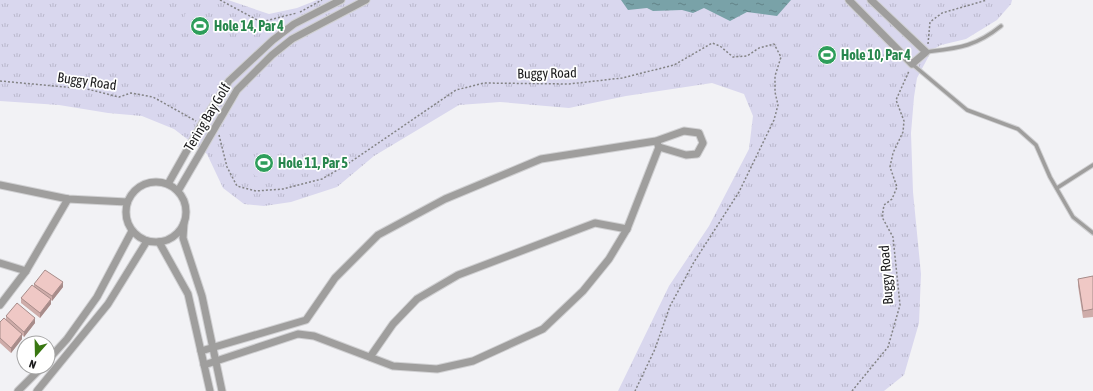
<svg xmlns="http://www.w3.org/2000/svg" width="1093" height="391" font-family="'Asap Condensed',sans-serif">
<style>
.grass{fill:url(#grass-tufts)}
.park{fill:#d9d7ee}
.water{fill:url(#water-ripples)}
.lines{fill:none;stroke-linecap:round;stroke-linejoin:round}
.lane-casing{stroke:#d0d0d2;stroke-width:5.5}
.street-casing{stroke:#d0d0d2;stroke-width:9}
.path{stroke:#838385;stroke-width:1.5;stroke-dasharray:2 2;stroke-linecap:butt}
.lane{stroke:#9f9e9d;stroke-width:3.5}
.street{stroke:#9f9e9d;stroke-width:7}
.wall{fill:#ceaca9}
.shaded-wall{fill:#a78c8a}
.building{fill:#efc8c5;stroke:#a78c8a}
.labels{text-anchor:middle;stroke-width:3.5;stroke-linejoin:round;paint-order:stroke}
.leisure-label{font-size:14px;font-weight:bold;fill:#27864d;stroke:#fff;text-anchor:start}
.street-label{font-size:14px;fill:#1b1b1c;stroke:#fff}
</style>
<defs>
<pattern id="grass-tufts" width="24" height="20" patternUnits="userSpaceOnUse"><rect width="24" height="20" fill="#d9d7ee"/><path d="M3 7l-1-3M5 7V3M7 7l1-3M15 17l-1-3M17 17v-4M19 17l1-3" fill="none" stroke="#bab8cc"/></pattern>
<pattern id="water-ripples" width="26" height="14" patternUnits="userSpaceOnUse"><rect width="26" height="14" fill="#79a2a8"/><path d="M2 4q2-2 4 0t4 0M15 11q2-2 4 0t4 0" fill="none" stroke="#628388"/></pattern>
</defs>
<rect width="100%" height="100%" fill="#f2f2f5"/>
<path class="grass" d="M0,0H228L269,14L297,8L317,0H1012L1011,4L997,20L966,39L941,45L932,50L917,78L914,97L911,133L913,192L921,274L919,323L904,375L884,391H618L669,286L709,226L749,149L753,116L744,94L712,83L626,96L569,108L500,102L459,105L374,156L337,187L291,202L264,206L244,204L223,188L207,154L174,129L142,116L108,113L59,105L0,101Z"/>
<g class="park">
<path d="M189,11L199,13L205,20L218,28C218,30 219,35 219,37C215,51 180,36 185,14Z"/>
<path d="M821,42C830,41 837,43 844,48L843,57L820,65L816,64L810,53L811,48Z"/>
<path d="M271,150L276,153C279,166 270,182 255,176L250,170C251,156 258,152 271,150Z"/>
</g>
<path class="water" d="M621,0H791L777,16L747,12L730,21L704,8L693,13L682,10L653,11L647,8L628,10Z"/>
<g class="lines">
<defs>
<g id="lane">
<path d="M926,52C958,48 975,47 1001,26"/>
<path d="M912,64L967,110L1018,129L1036,145L1050,177L1073,217L1093,233"/>
<path d="M1057,188L1093,165"/>
</g>
<g id="street">
<path d="M849,0L912,64L926,52L871,0"/>
<circle cx="156" cy="212" r="30"/>
<path d="M168,184L203,122L229,81L273,40L294,24L341,0"/>
<path d="M0,185L68,199L127,202"/>
<path d="M178,191L237,90L272,55L292,39L366,0"/>
<path d="M184,223L183,238L202,296L222,391"/>
<path d="M159,242L188,294L210,391"/>
<path d="M0,263L26,271"/>
<path d="M0,305L26,271L68,199"/>
<path d="M201,351L306,320L335,278L378,235L445,199L541,159L656,141L684,131L699,133L703,143L697,154L686,155L659,147"/>
<path d="M370,357L393,324L417,299L458,275L595,223L627,229"/>
<path d="M48,360L67,339L97,297L132,231"/>
<path d="M204,365L298,334L314,336L393,366L437,369L473,361L543,329L583,291L609,259L627,229L659,147L658,145"/>
<path d="M18,391L42,367"/>
<path d="M37,391L108,304L147,241"/>
</g>
</defs>
<use href="#lane" class="lane-casing"/>
<use href="#street" class="street-casing"/>
<g class="path">
<path d="M220,0L261,22L297,13"/>
<path d="M300,12L322,0"/>
<path d="M928,44L930,22L942,13L987,0"/>
<path d="M0,81L87,89L119,97L131,93L153,97L196,121"/>
<path d="M219,135L227,167L237,186L256,191L283,189L322,179L346,165L456,90L484,83L569,84L622,78L674,65L712,43L720,46L733,57L747,56L759,48L774,44L781,57L775,76V92L778,105L774,120L739,192L694,262L670,306L655,349L635,391"/>
<path d="M852,391L888,347L900,305L893,237L882,217L884,205L892,199L897,187L890,167L893,153L903,132L904,121L896,100L909,71"/>
</g>
<use href="#lane" class="lane"/>
<use href="#street" class="street"/>
</g>
<g class="wall">
<path d="M1093,276V317L1083,318L1078,286V279Z"/>
<path d="M34,284L63,287L52,301L51,300V304L40,318L21,303V298L34,286Z"/>
<path d="M6,316L35,323L24,337L22,335V339L11,353L0,343V322L6,320Z"/>
</g>
<g class="shaded-wall">
<path d="M63,282V287L52,301V296Z"/>
<path d="M51,299V304L40,318V313Z"/>
<path d="M35,318V323L24,337V332Z"/>
<path d="M22,334V339L11,353V348Z"/>
</g>
<g class="building">
<path d="M45,270L63,282L52,296L34,284Z"/>
<path d="M1093,276V309L1083,311L1078,279Z"/>
<path d="M32,285L51,299L40,313L21,298Z"/>
<path d="M17,303L35,318L24,332L6,316Z"/>
<path d="M4,318L22,334L11,348L0,338V322Z"/>
</g>
<defs>
<symbol id="stadium-disc" viewBox="-11 -11 22 22"><circle r="9.5" fill="#2e9e5b" stroke="#fff"/><path d="M0-5a6.5 5 0 1 0 0 10a6.5 5 0 1 0 0-10ZM-3.5-1.8h7v3.6h-7Z" fill="#fff"/></symbol>
</defs>
<g fill-rule="evenodd">
<use href="#stadium-disc" x="189" y="15" width="22" height="22"/>
<use href="#stadium-disc" x="816" y="44" width="22" height="22"/>
<use href="#stadium-disc" x="253" y="152" width="22" height="22"/>
</g>
<g class="labels">
<g class="leisure-label">
<text x="214" y="31">Hole 14, Par 4</text>
<text x="841" y="60">Hole 10, Par 4</text>
<text x="278" y="168">Hole 11, Par 5</text>
</g>
<g class="street-label">
<text transform="translate(547 73) rotate(-1)" y="5">Buggy Road</text>
<text transform="translate(87 81) rotate(8)" y="5">Buggy Road</text>
<text transform="translate(207 117) rotate(-59)" y="5">Tering Bay Golf</text>
<text transform="translate(886 275) rotate(-94)" y="5">Buggy Road</text>
</g>
</g>
<g transform="translate(36 355) rotate(200)"><circle r="19" fill="#ffffff" stroke="#a4a4a4"/>
<path d="M0-3L7 15L0 10L-7 15Z" fill="#397712"/>
<text y="-6" font-size="11" font-weight="bold" text-anchor="middle" fill="#1b1b1c">N</text>
</g>
</svg>
